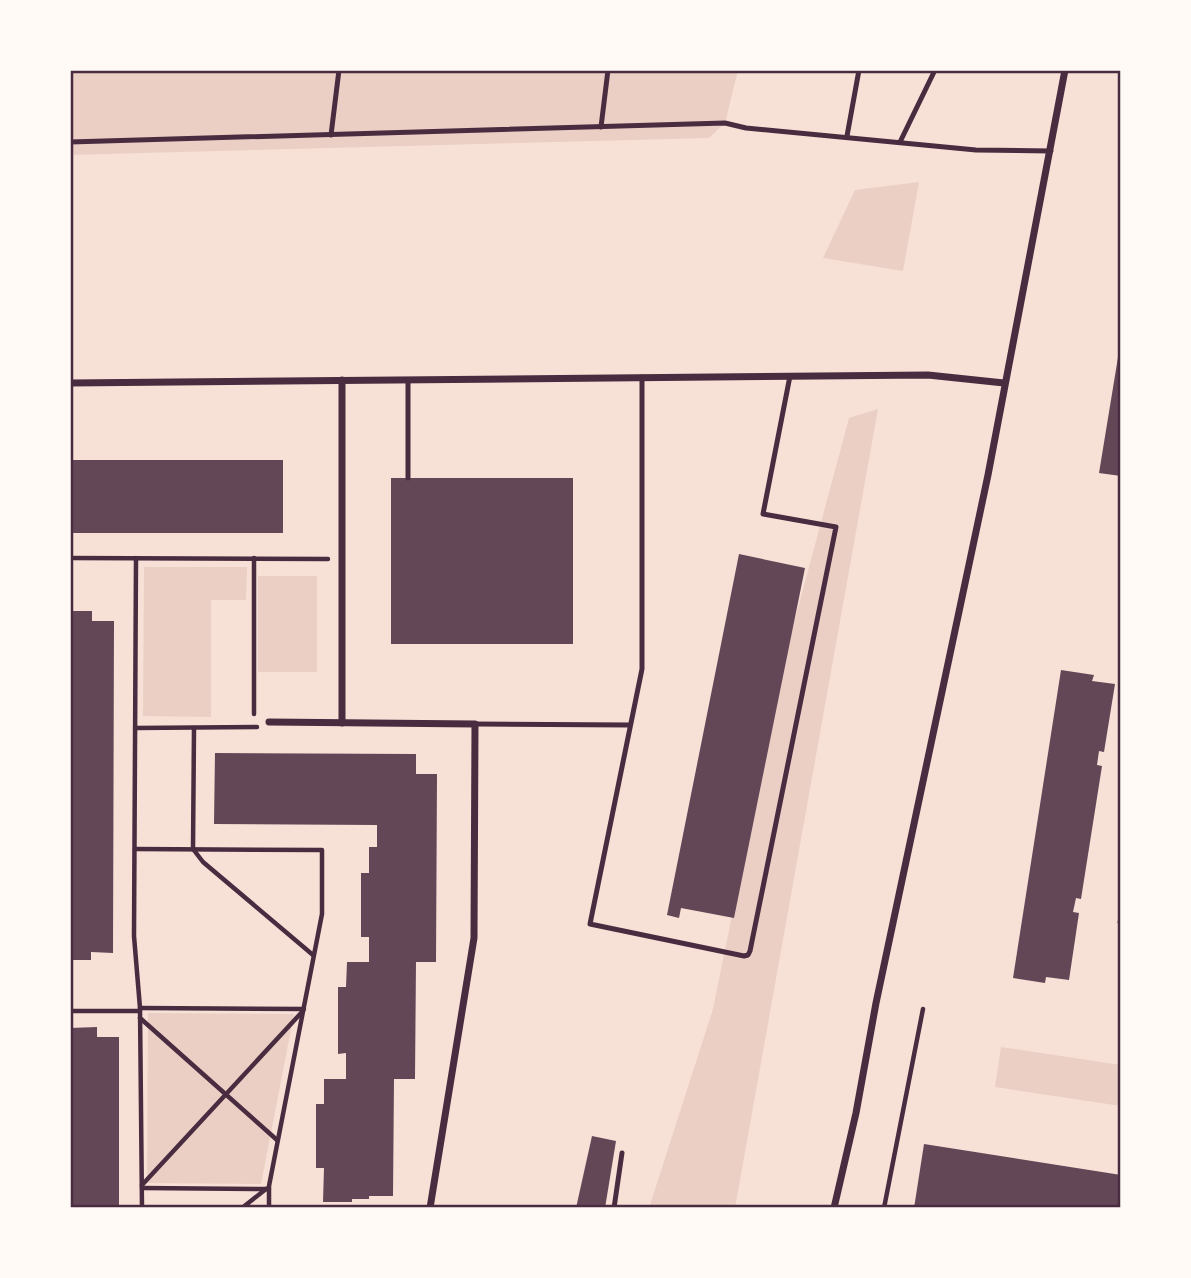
<svg xmlns="http://www.w3.org/2000/svg" width="1191" height="1278" font-family="Roboto,sans-serif">
<style>
.green{fill:#ebcfc5}
.building{fill:#644757}
.lines{fill:none;stroke-linecap:round;stroke-linejoin:round}
.path{stroke:#4a2c40;stroke-width:4.5}
.service{stroke:#4a2c40;stroke-width:5}
.minor{stroke:#4a2c40;stroke-width:7}
.neatline{fill:none;stroke:#4a2c40;stroke-width:2.5}
</style>
<rect width="100%" height="100%" fill="#f7e1d7"/>
<g class="green">
<path d="M70,70H738L725,123L709,138L70,155Z"/>
<path d="M919,182L903,271L823,258L855,190Z"/>
<path d="M878,409L735,1208H649L713,1009L783,664L849,418Z"/>
<path d="M144,567H247L246,600H211V717L143,716Z"/>
<rect x="258" y="576" width="59" height="96"/>
<path d="M148,1013L294,1014L261,1184L147,1183Z"/>
<path d="M1001,1047L1121,1065V1106L995,1087Z"/>
</g>
<g class="building">
<path d="M1120,345H1121V476L1099,473Z"/>
<rect x="70" y="460" width="213" height="73"/>
<rect x="391" y="478" width="182" height="166"/>
<path d="M739,554L805,568L734,918L681,908L679,918L667,915Z"/>
<path d="M70,611H92V621H114L113,953L91,952V960H70Z"/>
<path d="M1061,670L1094,675L1092,681L1115,684L1104,752L1099,751L1097,765L1102,766L1081,899L1076,898L1073,912L1079,913L1069,980L1046,977L1045,983L1013,978Z"/>
<path d="M215,753L416,754V774H437L436,962H416L415,1079H394L393,1196H369V1199H352V1202H323L324,1168H316V1104H324V1079H346V1053L338,1054V987H346L347,962H369V937H361V873H369V847H377V825L214,824Z"/>
<path d="M97,1027V1037H119V1208H70V1028Z"/>
<path d="M592,1136L616,1141L605,1208H576Z"/>
<path d="M924,1144L1121,1175V1208H914Z"/>
</g>
<g class="lines">
<g class="path">
<path d="M70,558L328,559"/>
<path d="M136,558L134,936L140,1008L142,1208"/>
<path d="M254,714V558"/>
<path d="M135,728L257,727"/>
<path d="M194,728L193,849L203,862L313,955"/>
<path d="M135,849L322,850V914L269,1186V1208"/>
<path d="M140,1008L304,1009"/>
<path d="M70,1011H140"/>
<path d="M140,1018L277,1140"/>
<path d="M142,1185L302,1012"/>
<path d="M142,1188L269,1189"/>
<path d="M242,1208L266,1189"/>
<path d="M884,1208L923,1009"/>
</g>
<g class="service">
<path d="M601,127L608,70"/>
<path d="M331,135L339,70"/>
<path d="M847,136L859,70"/>
<path d="M70,142L725,123L746,128L976,150L1051,151"/>
<path d="M900,142L935,70"/>
<path d="M642,377V669L590,924L744,956L748,955L750,951L836,527L763,514L790,376"/>
<path d="M408,380V478"/>
<path d="M475,724L630,725"/>
<path d="M1120,922H1121"/>
<path d="M614,1208L622,1153"/>
</g>
<g class="minor">
<path d="M342,380V723"/>
<path d="M70,383L928,375L1004,383"/>
<path d="M269,722L475,724L474,938L430,1208"/>
<path d="M834,1208L856,1113L876,1003L988,475L1065,70"/>
</g>
</g>
<rect width="1191" height="1278" fill="none" stroke="#fffaf5" stroke-width="144"/>
<rect x="72" y="72" width="1047" height="1134" class="neatline"/>
</svg>
